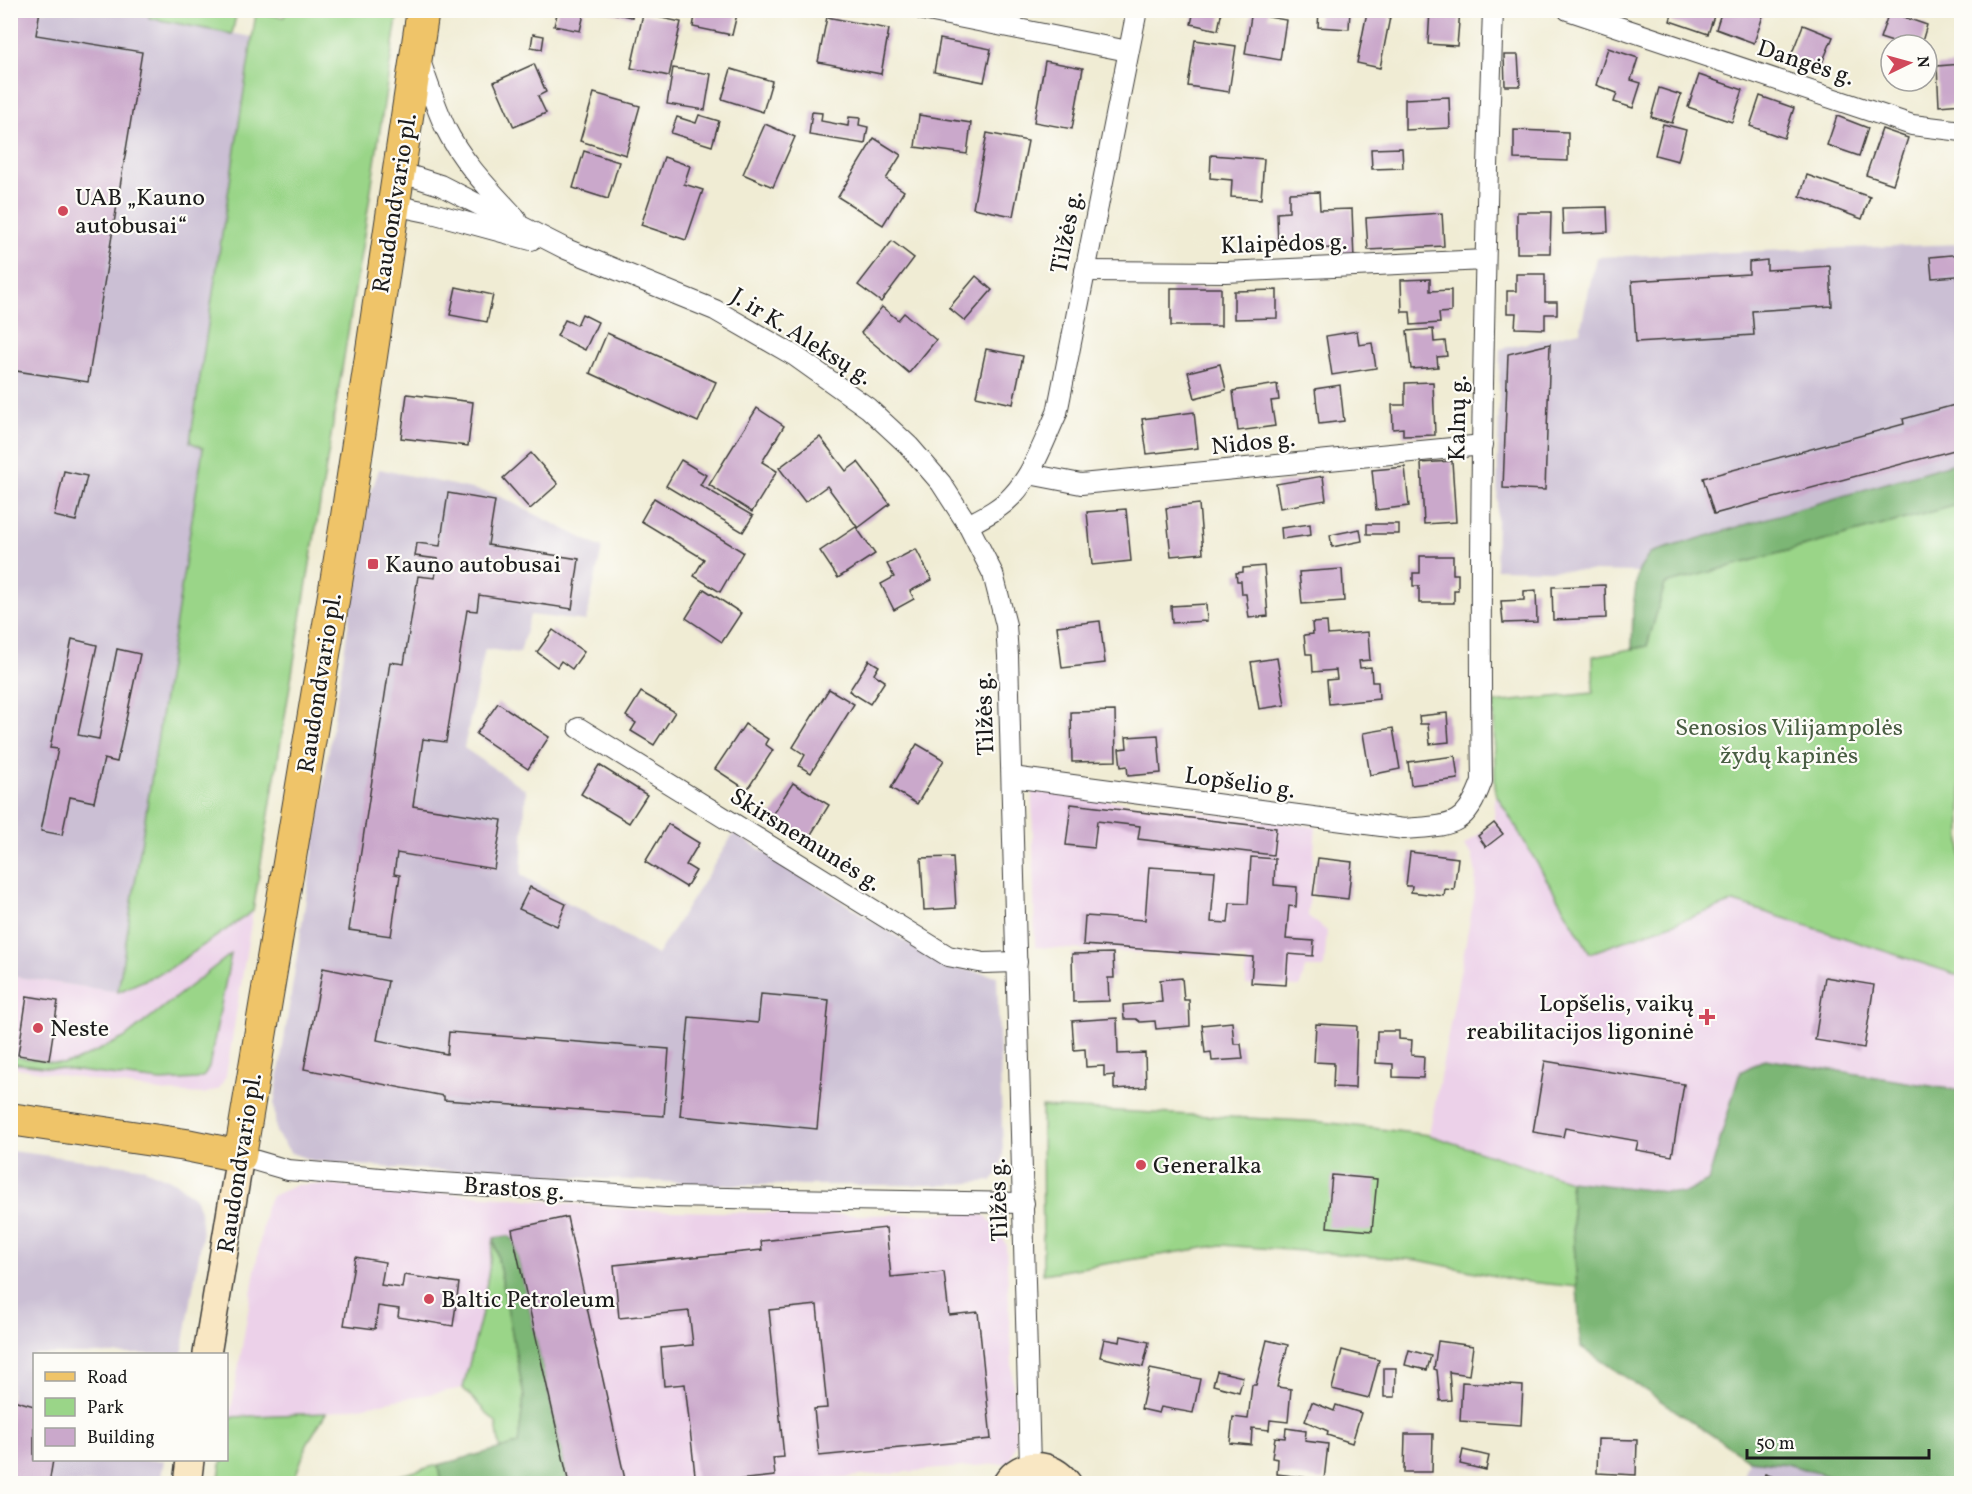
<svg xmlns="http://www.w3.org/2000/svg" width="1972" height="1494" font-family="Vollkorn,serif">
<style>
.built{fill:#ecd1e9}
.industrial{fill:#cbbfd4}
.green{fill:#9ad588;stroke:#5b7852;stroke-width:1.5}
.forest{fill:#7bb674;stroke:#4c6948;stroke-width:1.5}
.building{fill:#caa8cb}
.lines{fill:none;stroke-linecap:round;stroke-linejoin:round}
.minor-casing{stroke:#3c3b38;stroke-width:22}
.secondary-casing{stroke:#3c3b38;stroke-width:30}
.primary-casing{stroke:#3c3b38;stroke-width:34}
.minor{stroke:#fff;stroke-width:20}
.secondary{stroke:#f9e7c3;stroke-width:27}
.primary{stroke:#efc469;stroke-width:32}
.poi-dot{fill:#d1495b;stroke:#fdfcf7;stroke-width:2}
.labels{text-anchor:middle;stroke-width:4.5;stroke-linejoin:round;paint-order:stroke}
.street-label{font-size:24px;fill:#1c1c1c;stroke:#fdfcf7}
.poi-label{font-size:24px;fill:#1c1c1c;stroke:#fdfcf7;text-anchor:start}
.park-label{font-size:24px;fill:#485d42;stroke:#fdfcf7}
</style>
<rect width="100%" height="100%" fill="#fdfcf7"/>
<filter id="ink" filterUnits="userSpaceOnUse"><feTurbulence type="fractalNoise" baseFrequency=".0167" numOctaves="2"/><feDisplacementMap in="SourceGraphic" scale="12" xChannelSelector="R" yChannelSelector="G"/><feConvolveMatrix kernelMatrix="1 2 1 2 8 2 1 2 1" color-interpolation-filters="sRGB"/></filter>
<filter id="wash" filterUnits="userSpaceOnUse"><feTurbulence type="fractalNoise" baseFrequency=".008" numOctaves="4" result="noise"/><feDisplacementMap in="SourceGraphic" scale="24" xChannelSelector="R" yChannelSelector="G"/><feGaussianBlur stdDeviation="1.35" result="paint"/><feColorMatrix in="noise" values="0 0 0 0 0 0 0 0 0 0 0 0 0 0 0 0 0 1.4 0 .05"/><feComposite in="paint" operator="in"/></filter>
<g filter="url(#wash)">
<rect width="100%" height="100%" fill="#f0ecd4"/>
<g class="built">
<path d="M1032,791L1316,827L1308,916L1327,931L1324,968H1305L1300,987L1246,985V959L1035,947Z"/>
<path d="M1495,792L1590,953L1734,902L1961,976V1091L1765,1059L1740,1073L1708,1181L1683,1194L1570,1181L1429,1135L1474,899L1476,873L1472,855L1464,845L1494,823Z"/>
<path d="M253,911L226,1076L219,1089L204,1094L167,1092L11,1067L10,976L118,992L169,969Z"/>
<path d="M311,1184L516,1198L632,1210L858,1215L977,1213L987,1217L1006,1244L1016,1444L1009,1463L825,1479L805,1484L569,1483L515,1240L481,1317L463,1388L326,1413L230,1417L266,1206L272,1196L296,1185Z"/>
</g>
<g class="industrial">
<path d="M10,11H150L149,18L252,37L190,442L203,448L118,992L11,976Z"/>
<path d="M1961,244V461L1650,553L1638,572L1496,569L1500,349L1580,331L1596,257Z"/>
<path d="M379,469L495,494L602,548L586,621L530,615L520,653L485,649L464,748L526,790L521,875L657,955L734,833L942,965L997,976L1003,1153L1001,1170L991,1181L949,1185H727L393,1168L314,1161L291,1153L276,1133L274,1104L367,505Z"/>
<path d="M11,1151L140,1167L175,1182L196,1199L200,1211L202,1237L182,1354H34V1460H164L160,1483L11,1484Z"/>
<path d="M1749,1460L1787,1464L1853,1483L1742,1484Z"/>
</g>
<g class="green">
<path d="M150,11V10L237,11L232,34L149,18Z"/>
<path d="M286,11H398L365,229L253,911L169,969L118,992L203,448L190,442L256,13L284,17Z"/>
<path d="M1961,504V976L1734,902L1590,953L1495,792L1494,703L1593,693V656L1647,646L1665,584Z"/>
<path d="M231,954L209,1067L204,1076L197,1079L161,1081L11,1063V1056L63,1064L74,1062L124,1038Z"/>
<path d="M1042,1107L1323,1122L1429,1135L1570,1181L1577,1287L1519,1281L1418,1260L1222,1245L1043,1274Z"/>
<path d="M494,1238L524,1396L518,1444L500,1449L496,1423L463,1388L481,1317Z"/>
<path d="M326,1413L308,1442L293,1483H218L222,1460H226L227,1436L230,1417Z"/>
<path d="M438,1465L441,1483L380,1484L390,1478Z"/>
</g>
<g class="forest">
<path d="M1961,461V504L1665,584L1647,646L1632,649L1633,607L1638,572L1650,553Z"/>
<path d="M1765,1059L1961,1091V1483H1853L1787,1464L1749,1460L1581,1347L1570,1181L1683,1194L1708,1181L1740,1072Z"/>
<path d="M508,1236L514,1240L569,1483H441L438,1465L518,1444L524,1396L494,1238Z"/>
</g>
<g id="blocks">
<g class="building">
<path d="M10,10H40L36,35L142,52L88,382L10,370Z"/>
<path d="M558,10H585L580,31L554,26Z"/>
<path d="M597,10H633L632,17Z"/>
<path d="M696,10H738L732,35L693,27Z"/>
<path d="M1194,10H1222L1218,30L1191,24Z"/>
<path d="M1252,10H1269L1268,17L1286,20L1280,60L1245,54Z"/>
<path d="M1319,10H1350L1349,29L1318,27Z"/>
<path d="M1430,10H1460L1457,46L1428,44Z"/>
<path d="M1673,10H1716L1708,34L1670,21Z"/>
<path d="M1722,10H1765L1754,43L1716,29Z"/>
<path d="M1367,12L1390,17L1380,68L1357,63Z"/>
<path d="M1889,12L1927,25L1921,45H1902L1880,38Z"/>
<path d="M643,14L681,22L669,76L631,68Z"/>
<path d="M827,17L889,29L881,74L818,62Z"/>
<path d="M1803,25L1833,37L1819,70L1790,58Z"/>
<path d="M533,34L544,36L542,49L531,47Z"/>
<path d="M940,39L991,49L984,82L934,72Z"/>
<path d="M1195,40L1236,46L1229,92L1188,86Z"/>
<path d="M1608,48L1638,58L1631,80L1641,83L1633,108L1614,102L1617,93L1596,85Z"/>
<path d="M1504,55H1518L1520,86H1505Z"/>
<path d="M1045,61L1083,68L1072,129L1034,122Z"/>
<path d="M534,64L546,92L538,96L546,113L514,127L494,82Z"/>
<path d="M1962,64V104L1939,106L1937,66Z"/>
<path d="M673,68L711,74L705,110L667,104Z"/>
<path d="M731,69L772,81L763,112L722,99Z"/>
<path d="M1699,75L1743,90L1732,122L1688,107Z"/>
<path d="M1659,88L1681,95L1672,123L1651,117Z"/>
<path d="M594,93L640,106L626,155L580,141Z"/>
<path d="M1760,96L1794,108L1784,138L1750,126Z"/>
<path d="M1449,97L1450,128L1405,130V99Z"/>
<path d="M812,112L822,113L821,121L848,126L849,117L860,118L859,125L868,127L865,144L809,135Z"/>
<path d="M699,115L719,121L712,146L671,133L677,117L696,123Z"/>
<path d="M919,115L971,123L967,154L915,147Z"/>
<path d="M1837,116L1868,128L1859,156L1827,145Z"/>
<path d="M765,124L795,137L773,187L743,174Z"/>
<path d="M1663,124L1686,130L1678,161L1655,155Z"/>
<path d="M1882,129L1908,138L1893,184L1866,175Z"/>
<path d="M1514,130L1568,132V161L1514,159Z"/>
<path d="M987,133L1028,141L1013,216L973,208Z"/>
<path d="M874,138L901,155L886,179L904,191L883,225L838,197Z"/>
<path d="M1402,148L1403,168L1372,169L1371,149Z"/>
<path d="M584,151L619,162L608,199L573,188Z"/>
<path d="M1211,155L1264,159L1261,199L1231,197L1232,180L1210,178Z"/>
<path d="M664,157L690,166L684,184L703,190L686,240L641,225Z"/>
<path d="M1807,175L1870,197L1862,219L1800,196Z"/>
<path d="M1319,192L1320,210L1352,209L1354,260L1334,261V248L1278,250L1277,213L1289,212V193Z"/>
<path d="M1607,207L1608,232L1563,234L1562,208Z"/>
<path d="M1517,212H1551L1550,253H1517Z"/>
<path d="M1442,213L1444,246L1368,250L1366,218Z"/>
<path d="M892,241L914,258L881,302L858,285Z"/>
<path d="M1962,254V304H1960L1957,276L1932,278L1930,257Z"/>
<path d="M1767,260V270L1830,266L1832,306L1752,311L1754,335L1636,342L1632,281L1749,274V262Z"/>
<path d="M1516,274H1545V302H1557V314H1545V329L1515,328L1516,313H1507V291H1516Z"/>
<path d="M976,276L992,290L965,321L949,308Z"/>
<path d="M1430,279V291L1451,290V312L1439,313L1440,323L1411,325L1410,312H1402L1401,280Z"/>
<path d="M456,287L493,295L487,322L450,315Z"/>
<rect x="1171" y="288" width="50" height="38"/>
<path d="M1277,290V318L1234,319V291Z"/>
<path d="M882,307L898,320L904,313L936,340L909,373L861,333Z"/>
<path d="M582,314L598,322L585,350L557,336L565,320L577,325Z"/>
<path d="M1433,329L1434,342L1445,341L1447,356L1437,357L1438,367L1411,369L1407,331Z"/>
<path d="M1357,331L1359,345L1372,343L1376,368L1332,375L1326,336Z"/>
<path d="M607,333L716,382L698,422L590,373Z"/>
<path d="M1550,344L1545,490L1503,488L1508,354Z"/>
<path d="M986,349L1023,356L1013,404L976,396Z"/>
<path d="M1220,364L1226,390L1195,398L1188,372Z"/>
<path d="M1433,382L1435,435L1403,436V428L1393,429L1392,405H1405V383Z"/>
<path d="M1277,384L1279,400L1271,401L1275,426L1238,431L1233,391Z"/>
<path d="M1340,385L1344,421L1319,424L1315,389Z"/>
<path d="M407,394L473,402L468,446L401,438Z"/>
<path d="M1962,403V448L1714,514L1703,478L1904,424L1903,419Z"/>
<path d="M757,408L784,426L762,462L777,471L752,512L709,485Z"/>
<path d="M1194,412L1198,448L1147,454L1142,419Z"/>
<path d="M820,437L846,471L858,462L890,504L858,528L827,486L805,502L779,468Z"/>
<path d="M531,453L558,484L530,509L503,478Z"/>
<path d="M681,460L706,475L700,485L753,516L743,532L666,486Z"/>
<path d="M1452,461L1456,522L1424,524L1421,463Z"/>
<path d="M1405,467L1409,506L1376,510L1372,470Z"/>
<path d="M64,471L87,476L76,521L54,516Z"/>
<path d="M1323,476L1326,500L1280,508L1276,484Z"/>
<path d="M448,493L495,501L488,545L579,559L572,609L479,595L477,611L467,610L446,742L423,739L413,806L502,820L494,869L397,853L394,874L400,875L391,936L349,930L390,662L404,664L418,576L435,578L438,559L415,556L417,543L440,546Z"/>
<path d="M654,498L743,552L720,592L694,576L704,559L641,521Z"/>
<path d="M1199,504L1203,553L1171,556L1166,508Z"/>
<path d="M1126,509L1131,561L1092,565L1087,512Z"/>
<path d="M1310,524L1311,535L1282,539L1281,528Z"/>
<rect x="1367" y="524" width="32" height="10"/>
<path d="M856,527L875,554L838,578L820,551Z"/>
<path d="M1360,529L1362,541L1332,547L1330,535Z"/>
<path d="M916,549L932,580L910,591L914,599L894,610L881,584L894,577L887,564Z"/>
<path d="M1420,556H1453V574H1458V590H1454V603H1419V586H1413V573H1420Z"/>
<path d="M1264,566L1268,616L1249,618L1246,594H1242L1241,581H1237L1236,573L1243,572V568Z"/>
<path d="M1342,569L1344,601L1302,604L1299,572Z"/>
<path d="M1605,585L1606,618L1553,620L1552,587Z"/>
<path d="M704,589L741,613L722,642L686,618Z"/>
<path d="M1536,590L1537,622L1503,623L1501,601L1524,600V591Z"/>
<path d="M1206,604L1207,621L1172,623L1171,606Z"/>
<path d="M1100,621L1105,663L1062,668L1057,626Z"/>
<path d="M1327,622L1328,635L1368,632L1370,660L1359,661L1360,668L1371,667L1372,682H1378L1379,699L1329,704L1327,680L1337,679L1336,670L1313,672L1312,654H1306L1304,635L1313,634L1312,623Z"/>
<path d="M553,630L584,652L572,669L561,661L557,667L537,652Z"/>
<path d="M72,639L97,645L78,735L99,739L117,649L140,654L117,762L104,759L94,802L70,797L62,835L41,831L58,749L50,748Z"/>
<path d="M1277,658L1285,705L1259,709L1251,662Z"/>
<path d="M869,660L879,666L874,674L885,681L870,704L849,691Z"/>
<path d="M829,689L854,704L811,773L799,766L805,755L793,747Z"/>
<path d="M641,692L675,712L654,745L631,731L636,723L626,716Z"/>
<path d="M498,703L549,737L528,769L476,734Z"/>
<path d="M1115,711L1116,761L1072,762L1071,712Z"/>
<path d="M1447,713L1449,742L1430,744L1428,724H1420L1419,716Z"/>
<path d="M745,724L768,739L765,744L773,750L747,790L715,769Z"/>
<path d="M1393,728L1400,769L1370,775L1363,733Z"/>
<path d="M1158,735L1161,773L1128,776L1127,766L1121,767L1119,749L1127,748L1126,737Z"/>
<path d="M917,744L944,760L917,804L891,788Z"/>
<path d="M1455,756L1458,779L1411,785L1408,762Z"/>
<path d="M599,765L647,795L629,823L581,794Z"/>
<path d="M793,783L829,805L807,841L770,818Z"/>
<path d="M1071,804L1276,828L1273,855L1138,839L1140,826L1097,821L1094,848L1066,845Z"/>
<path d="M1494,823L1503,834L1486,847L1478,836Z"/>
<path d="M668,824L699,843L686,865L696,871L686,887L645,862Z"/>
<path d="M1410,852L1458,858L1454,890L1445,889L1444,896L1411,892L1412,886H1406Z"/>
<path d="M953,857L956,908L924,910L921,858Z"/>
<path d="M1251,857L1275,859L1274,885L1297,887L1296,907L1289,906L1286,939L1314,941L1313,956L1288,954L1286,985L1251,983L1253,957L1083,945L1085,916L1145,920L1149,867L1215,871L1211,922L1228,923L1230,903L1248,904Z"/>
<path d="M1318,858L1352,862L1348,899L1313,895Z"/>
<path d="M530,887L566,904L557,926L519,909Z"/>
<path d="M1113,953L1114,978H1108L1109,1001L1073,1002L1072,954Z"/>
<path d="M323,968L388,981L377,1040L447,1054L449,1032L669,1049L664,1116L444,1100V1096L304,1069Z"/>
<path d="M1825,977L1874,985L1864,1048L1815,1040Z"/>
<path d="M1182,978L1184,1000H1189L1190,1026L1156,1029L1155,1021L1140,1022L1136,1019H1124L1123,1005L1162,1002L1160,980Z"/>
<path d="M761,994L829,1000L817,1129L680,1116L689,1017L758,1023Z"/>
<path d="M27,996L58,1001L49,1060L18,1055Z"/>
<path d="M1117,1018L1118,1054L1145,1053L1146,1087L1114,1089V1075L1104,1076V1066L1086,1067L1085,1049L1074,1050L1072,1021Z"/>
<path d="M1232,1022L1234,1044H1241L1243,1059L1212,1061L1211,1052L1205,1053L1202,1025Z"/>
<path d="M1316,1024L1357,1026L1355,1088L1333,1087L1334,1063L1314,1062Z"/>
<path d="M1377,1031H1399V1039L1412,1040L1411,1055L1424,1056L1423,1078L1393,1077V1064L1376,1063Z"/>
<path d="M1545,1061L1684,1084L1672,1156L1636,1150L1638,1141L1565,1128L1563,1137L1533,1132Z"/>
<path d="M1332,1175L1377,1179L1372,1231L1327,1227Z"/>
<path d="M567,1217L626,1484H569L514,1240L512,1229Z"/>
<path d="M886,1228L891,1277L944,1272L949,1315L978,1312L991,1439L819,1456L814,1409L827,1408L817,1305L769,1310L784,1457L773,1458L775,1476L696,1484L685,1384L664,1386L661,1348L693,1345L689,1311L619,1318L614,1265L762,1250L761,1241Z"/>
<path d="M355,1257L385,1262L381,1285L402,1288L404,1275L459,1283L453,1326L398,1317L399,1309L378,1306L375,1329L344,1325Z"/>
<path d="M1121,1336L1149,1342L1143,1367L1100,1357L1104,1339L1120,1342Z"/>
<path d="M1267,1340L1288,1345L1277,1387L1291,1389L1288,1422L1270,1420L1269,1430L1252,1428L1251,1445L1230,1443L1233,1417L1248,1419L1252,1385H1256Z"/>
<path d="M1438,1341L1473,1346L1469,1375L1449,1372L1451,1400L1440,1401L1437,1370L1434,1369Z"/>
<path d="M1342,1350L1379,1360L1369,1398L1332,1389Z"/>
<path d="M1409,1350L1431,1356L1427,1370L1405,1365Z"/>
<path d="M1384,1368H1396L1395,1397H1384Z"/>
<path d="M1150,1369L1200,1379L1193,1413L1161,1407L1159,1413L1141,1409Z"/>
<path d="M1217,1371L1243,1377L1239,1392L1213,1385Z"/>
<path d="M1462,1382L1523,1386L1521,1425L1460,1421Z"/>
<path d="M10,1399L34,1406V1460H53L49,1484H10Z"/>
<path d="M1312,1402L1334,1411L1336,1405L1361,1413L1352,1443L1327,1435L1328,1431L1305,1421Z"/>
<path d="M1286,1428L1306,1431L1305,1441L1328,1444L1324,1480L1277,1474L1278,1459L1272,1458L1275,1437L1285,1438Z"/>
<path d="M1405,1434H1433L1432,1472H1404Z"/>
<path d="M1598,1439L1637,1440L1636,1475L1597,1473Z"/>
<path d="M1463,1450L1489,1456L1486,1470L1460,1464Z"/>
<path d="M1765,1474L1791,1483V1484H1762Z"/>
</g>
</g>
</g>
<g filter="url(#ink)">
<use href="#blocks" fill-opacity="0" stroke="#3c3b38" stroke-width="1.5"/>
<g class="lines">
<defs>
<g id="minor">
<path d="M923,10L1128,51"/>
<path d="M1568,10L1912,125L1962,131"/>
<path d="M419,58C427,81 435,105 445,127C462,162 490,190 516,218"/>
<path d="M399,172L440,185L566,249L715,310L795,356L868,408L909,446L941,483L968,525L993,574L1006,625L1008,656L1030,1466"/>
<path d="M393,205L432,213L531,240"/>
<path d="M1085,271L1225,272L1485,260"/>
<path d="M1029,474L1081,484L1483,445"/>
<path d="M968,525C983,517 1000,509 1012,496C1033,474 1044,441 1057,413L1137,10"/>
<path d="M579,728L948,956L984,963L1017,962"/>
<path d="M1012,777L1404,829C1450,825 1465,829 1482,781C1478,524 1484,267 1493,10"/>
<path d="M240,1156L288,1170L426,1182L667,1197L1024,1203"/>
</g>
<g id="secondary">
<path d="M207,1354L240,1156"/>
<path d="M187,1484L190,1460"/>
<path d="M1006,1484C1021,1459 1052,1462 1068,1484"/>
</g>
<path id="primary" d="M10,1119L186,1145L240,1156L346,523L423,10"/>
</defs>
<use href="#minor" class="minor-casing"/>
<use href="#secondary" class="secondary-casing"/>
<use href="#primary" class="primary-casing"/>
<use href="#minor" class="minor"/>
<use href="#secondary" class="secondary"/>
<use href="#primary" class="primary"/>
</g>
</g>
<g class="poi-dot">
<circle cx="63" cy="211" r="6"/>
<rect x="367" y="558" width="12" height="12" rx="3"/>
<path d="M1704 1008h6v6h6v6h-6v6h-6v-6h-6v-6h6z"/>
<circle cx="38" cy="1028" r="6"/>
<circle cx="1141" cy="1165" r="6"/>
<circle cx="429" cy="1299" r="6"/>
</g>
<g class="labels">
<g class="street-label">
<text transform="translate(1806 62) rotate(18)" y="8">Dangės g.</text>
<text transform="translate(394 203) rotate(-81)" y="8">Raudondvario pl.</text>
<text transform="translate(1066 232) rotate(-79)" y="8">Tilžės g.</text>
<text transform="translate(1284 243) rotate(-2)" y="8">Klaipėdos g.</text>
<text transform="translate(802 336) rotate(32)" y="8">J. ir K. Aleksų g.</text>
<text transform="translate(1457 418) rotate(-89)" y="8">Kalnų g.</text>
<text transform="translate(1253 442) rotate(-6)" y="8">Nidos g.</text>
<text transform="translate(319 683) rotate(-81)" y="8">Raudondvario pl.</text>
<text transform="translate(984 714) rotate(-92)" y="8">Tilžės g.</text>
<text transform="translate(1240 782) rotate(8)" y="8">Lopšelio g.</text>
<text transform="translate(806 839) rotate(32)" y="8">Skirsnemunės g.</text>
<text transform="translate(239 1163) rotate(-81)" y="8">Raudondvario pl.</text>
<text transform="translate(514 1188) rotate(4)" y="8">Brastos g.</text>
<text transform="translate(998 1200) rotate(-92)" y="8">Tilžės g.</text>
</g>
<g class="poi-label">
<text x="75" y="205">UAB „Kauno<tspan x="75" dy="28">autobusai“</tspan></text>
<text x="385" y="572">Kauno autobusai</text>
<text x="1694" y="1011" text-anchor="end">Lopšelis, vaikų<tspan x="1694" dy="28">reabilitacijos ligoninė</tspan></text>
<text x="50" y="1036">Neste</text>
<text x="1153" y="1173">Generalka</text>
<text x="441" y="1307">Baltic Petroleum</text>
</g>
<g class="park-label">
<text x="1789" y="735">Senosios Vilijampolės<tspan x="1789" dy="28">žydų kapinės</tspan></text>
</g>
</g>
<rect width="1972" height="1494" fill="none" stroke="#fdfcf7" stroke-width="36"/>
<rect x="33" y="1353" width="195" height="108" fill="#fdfcf7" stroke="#a3a29f" stroke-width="1.5"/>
<rect x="45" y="1372" width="30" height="9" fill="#efc469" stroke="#a3a29f" stroke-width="1.5"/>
<text x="87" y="1383" font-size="18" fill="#1c1c1c">Road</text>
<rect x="45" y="1398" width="30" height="18" fill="#9ad588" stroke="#a3a29f" stroke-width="1.5"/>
<text x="87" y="1413" font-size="18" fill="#1c1c1c">Park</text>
<rect x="45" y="1428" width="30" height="18" fill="#caa8cb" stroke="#a3a29f" stroke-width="1.5"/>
<text x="87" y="1443" font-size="18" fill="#1c1c1c">Building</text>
<g transform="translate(1909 63) rotate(85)"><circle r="28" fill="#fdfcf7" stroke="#a3a29f" stroke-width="1.5"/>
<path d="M0-4.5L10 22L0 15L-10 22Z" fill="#d1495b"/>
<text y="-9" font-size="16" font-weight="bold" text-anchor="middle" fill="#1c1c1c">N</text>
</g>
<path d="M1747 1449v9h182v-9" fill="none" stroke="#1c1c1c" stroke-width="3"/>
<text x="1756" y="1449" font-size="18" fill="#1c1c1c" stroke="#fdfcf7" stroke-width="4.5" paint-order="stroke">50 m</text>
</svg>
